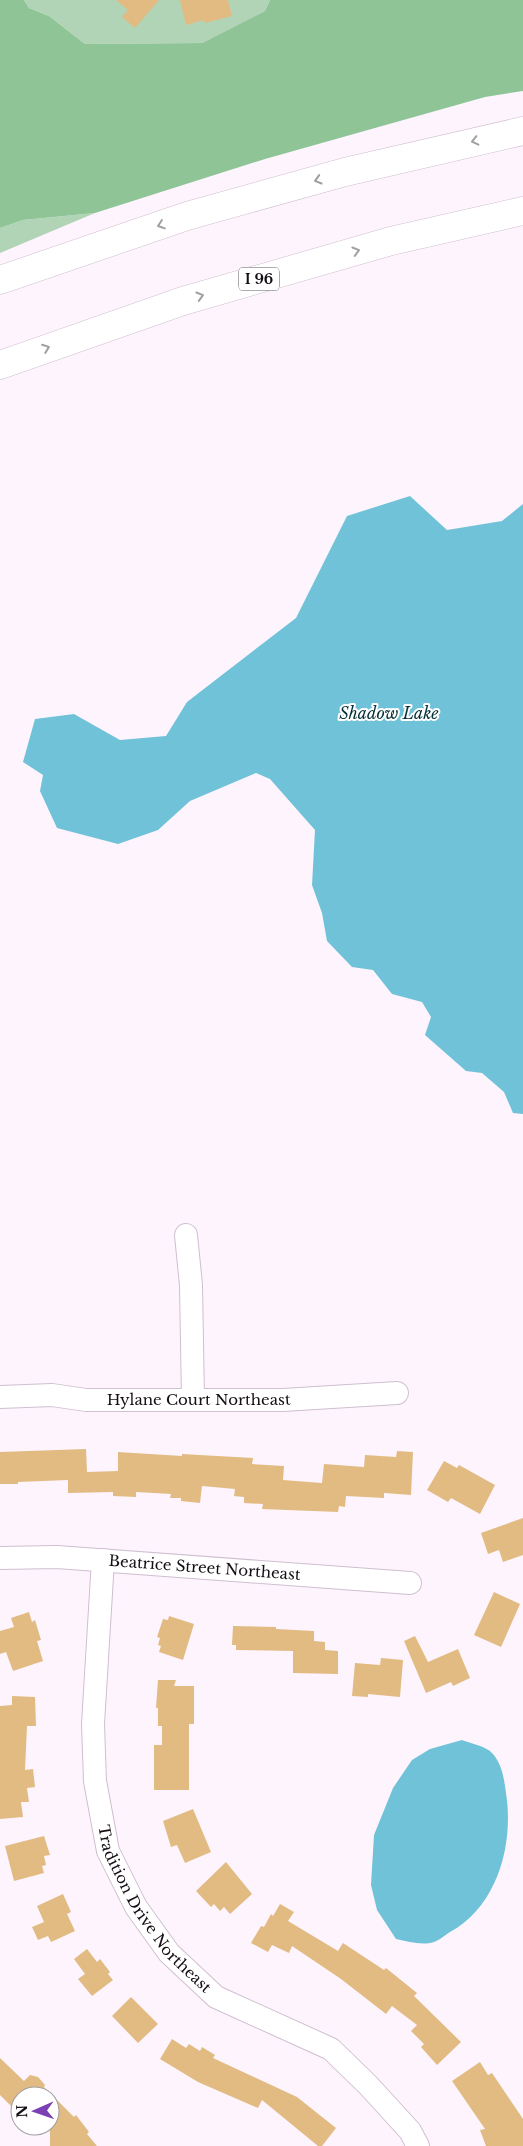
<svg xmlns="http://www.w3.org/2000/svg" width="523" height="2146" font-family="'Libre Baskerville',serif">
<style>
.green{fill:#b2d4b6}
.forest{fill:#8ec496}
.water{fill:#6fc2d7}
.building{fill:#e1bb82}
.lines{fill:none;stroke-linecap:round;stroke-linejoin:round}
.street-casing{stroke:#cfbfcf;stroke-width:24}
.highway-casing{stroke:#cfbfcf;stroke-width:29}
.street{stroke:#fff;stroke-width:22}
.highway{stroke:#fff;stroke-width:28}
.oneway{stroke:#a19fa1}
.labels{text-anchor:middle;stroke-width:4;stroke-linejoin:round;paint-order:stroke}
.shield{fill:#fff;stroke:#5b575b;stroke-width:1}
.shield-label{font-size:14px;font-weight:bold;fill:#150f15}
.street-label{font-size:15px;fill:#150f15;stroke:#fff}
.water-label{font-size:16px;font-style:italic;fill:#07313a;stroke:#fff}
</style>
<rect width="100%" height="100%" fill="#fef4fe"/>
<g class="green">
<path d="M24,0H270L265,11L202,43L85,44L49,16L29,8Z"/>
<path d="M95,213L0,253V228L23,220Z"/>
</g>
<path class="forest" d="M0,0H24L29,8L49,16L85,44L202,43L265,11L270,0H523V91L485,97L265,159L95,213L23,220L0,228Z"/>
<g class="water">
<path d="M410,496L447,530L502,521L523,504V1114L513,1113L504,1092L482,1073L466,1071L425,1035L431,1017L422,1002L392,994L373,970L352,967L327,941L322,913L312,885L315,830L270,779L256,773L190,801L158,830L118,844L57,828L40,791L43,775L23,762L35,719L74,714L120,740L166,736L187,702L296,618L347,516Z"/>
<path d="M462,1740C470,1743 483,1746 490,1751C502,1762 504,1778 506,1793C514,1843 498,1906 450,1932C444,1936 437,1942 430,1943C419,1945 407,1941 396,1939L377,1910L371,1885L374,1835L393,1788L412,1760L430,1749Z"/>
</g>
<g class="building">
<path d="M116,0H159L135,28L122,17L128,10Z"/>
<path d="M180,0H228L232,16L205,23L204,20L186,25Z"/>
<path d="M86,1449L87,1472L118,1471V1452L182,1456V1454L253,1458L252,1464L284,1466L283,1480L322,1483L324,1464L364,1467L365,1455L396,1457L397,1451L413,1452L411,1495L384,1493V1498L346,1496L345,1507L339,1506L338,1512L262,1509L263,1504L244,1503V1497L234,1496L235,1489L202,1486L200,1503L181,1501V1498H170L171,1494L136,1492V1497L113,1496V1492L68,1493V1480L18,1482V1484H0V1452Z"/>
<path d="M444,1461L457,1468L459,1465L495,1485L480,1514L451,1498L448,1502L427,1490Z"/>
<path d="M523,1518V1555L503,1562L499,1550L488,1554L481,1533Z"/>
<path d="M494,1592L520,1604L501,1647L474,1635Z"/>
<path d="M29,1612L32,1622L35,1620L41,1640L37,1641L43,1661L13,1671L6,1652L0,1654V1631L14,1627L11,1618Z"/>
<path d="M169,1616L194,1624L183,1660L159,1652L161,1646L158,1645L160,1638L157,1637L163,1619L168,1620Z"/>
<path d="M233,1626L276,1627V1629L314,1631V1641L325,1642V1650L338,1651V1674L293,1673V1651L236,1650V1645H232Z"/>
<path d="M415,1636L428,1662L458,1649L470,1678L453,1686L451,1682L426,1693L404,1641Z"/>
<path d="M381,1658L403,1660L400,1697L368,1694V1697L352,1696L355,1663L380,1665Z"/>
<path d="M158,1680H176L174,1686H194V1724H189V1790H154V1745H162V1726H158V1708H156Z"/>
<path d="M12,1696L35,1697L36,1726H27L25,1770L33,1769L35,1787L27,1788L29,1802H21L23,1817L0,1819V1706L12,1705Z"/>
<path d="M193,1809L211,1852L185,1863L177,1845L171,1847L163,1821Z"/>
<path d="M44,1836L50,1855L44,1856L46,1865L42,1866L44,1873L14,1881L5,1846Z"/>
<path d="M226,1862L252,1894L230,1914L224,1907L220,1911L214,1904L211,1907L196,1891Z"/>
<path d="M63,1894L71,1912L67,1914L75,1931L51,1942L48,1936L38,1940L32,1927L44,1922L37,1906Z"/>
<path d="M280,1904L294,1912L288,1921L338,1951L343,1943L384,1970L386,1968L417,1993L414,1996L461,2042L437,2065L421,2047L424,2044L411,2031L417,2025L392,2006L386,2014L341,1979L292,1946L289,1953L272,1945L268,1952L251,1943L261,1926L264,1927L271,1914L273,1916Z"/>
<path d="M87,1949L97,1962L100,1959L110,1972L108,1974L113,1980L92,1996L78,1979L85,1974L74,1959Z"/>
<path d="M131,1997L158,2024L138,2043L112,2016Z"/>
<path d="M172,2039L186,2048L189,2044L200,2051L202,2047L215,2055L213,2058L297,2097L336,2128L322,2146H318L262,2100L258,2108L198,2082L160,2059Z"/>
<path d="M0,2058L24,2081L30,2075L38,2077L45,2085L44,2087L74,2117L76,2115L89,2132L87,2134L97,2146H50V2096H20V2115L0,2095Z"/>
<path d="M480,2062L488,2075L492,2073L523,2119V2146H486L480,2130L485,2129L452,2081Z"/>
</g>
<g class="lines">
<defs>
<g id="street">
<path d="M186,1235L191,1285L193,1400"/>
<path id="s1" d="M0,1397L52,1395L86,1400H283L397,1393"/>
<path id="s2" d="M0,1558L57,1557L410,1583"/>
<path id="s3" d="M103,1560L93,1724L95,1781L108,1851L136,1907L169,1953L216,1997L331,2049L368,2085L410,2131L418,2146"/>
</g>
<g id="highway">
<path d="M0,280L187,216L345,172L523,131"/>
<path d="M0,365L183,301L391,241L523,211"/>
</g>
</defs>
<use href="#street" class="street-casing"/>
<use href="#highway" class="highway-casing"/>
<use href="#street" class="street"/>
<use href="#highway" class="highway"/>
</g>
<defs><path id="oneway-chevron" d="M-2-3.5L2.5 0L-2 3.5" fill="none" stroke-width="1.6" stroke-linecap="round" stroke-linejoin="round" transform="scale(1.25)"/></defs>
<g class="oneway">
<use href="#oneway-chevron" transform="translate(475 141) rotate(167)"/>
<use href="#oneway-chevron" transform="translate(318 180) rotate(164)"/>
<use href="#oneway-chevron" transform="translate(161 225) rotate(161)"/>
<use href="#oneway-chevron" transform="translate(356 251) rotate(-16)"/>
<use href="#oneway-chevron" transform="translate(200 296) rotate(-16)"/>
<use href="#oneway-chevron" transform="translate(46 348) rotate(-21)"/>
</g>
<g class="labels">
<rect class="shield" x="239" y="267.5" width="40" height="23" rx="4"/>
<g class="shield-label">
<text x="259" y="284">I 96</text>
</g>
<g class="street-label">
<text dy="5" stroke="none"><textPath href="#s1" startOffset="199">Hylane Court Northeast</textPath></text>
<text dy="5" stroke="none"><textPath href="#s2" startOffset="205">Beatrice Street Northeast</textPath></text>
<text dy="5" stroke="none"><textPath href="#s3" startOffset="366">Tradition Drive Northeast</textPath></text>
</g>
<g class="water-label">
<text x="389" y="719">Shadow Lake</text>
</g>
</g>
<g transform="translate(35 2111) rotate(268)"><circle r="24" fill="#ffffff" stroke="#a19fa1"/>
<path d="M0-4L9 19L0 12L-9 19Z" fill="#7c40b5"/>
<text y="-8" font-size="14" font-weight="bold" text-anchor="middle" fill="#150f15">N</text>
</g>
</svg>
